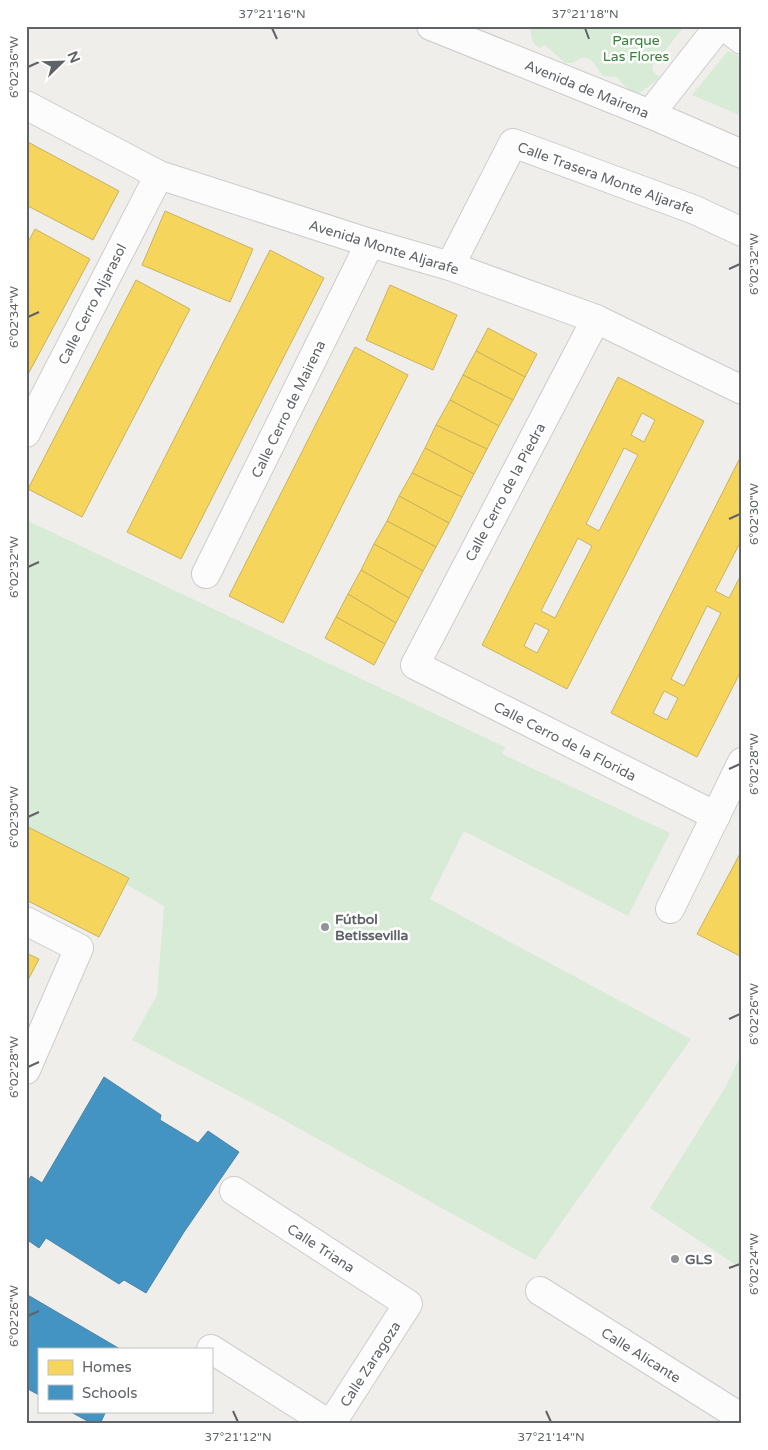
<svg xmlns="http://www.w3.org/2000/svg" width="768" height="1450" font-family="'Varela Round',sans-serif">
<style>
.green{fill:#d8ebd6}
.homes{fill:#f6d55c;stroke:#c9b360;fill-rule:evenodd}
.schools{fill:#4393c3;stroke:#4b85a8}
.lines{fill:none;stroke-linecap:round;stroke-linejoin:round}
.street-casing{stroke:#cbcccc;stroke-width:30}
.secondary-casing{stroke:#cacacb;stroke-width:30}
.street{stroke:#fdfcfc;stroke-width:28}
.secondary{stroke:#fdfcfc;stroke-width:28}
.ticks{fill:none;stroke:#5f6368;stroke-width:2}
.poi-dot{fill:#919496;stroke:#fff;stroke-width:2}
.labels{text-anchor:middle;stroke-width:5;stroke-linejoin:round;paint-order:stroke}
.park-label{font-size:14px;fill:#348238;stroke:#fff}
.street-label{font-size:14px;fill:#5f6368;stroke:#fff}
.poi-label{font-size:14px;font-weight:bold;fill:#5f6368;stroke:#fff;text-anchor:start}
.neatline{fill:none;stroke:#5f6368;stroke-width:2}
.ticks-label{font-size:12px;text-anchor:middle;fill:#5f6368}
</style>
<rect width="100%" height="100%" fill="#efeeea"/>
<g class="green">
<path d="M521,26H685L652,66L653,71L660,78L638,94L631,93L617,77L603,76L591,60L584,57L572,63H565L545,45L539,48C532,43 531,38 531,30Z"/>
<path d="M727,52H732L742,59V116L692,95Z"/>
<path d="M26,520L505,747L502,754L670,833L628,916L464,831L430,899L691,1039L535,1260L273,1114L132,1040L157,995L164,906L26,827Z"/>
<path d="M742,1053V1269L650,1208L725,1088Z"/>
</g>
<g class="homes">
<path d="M26,141L119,191L93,240L26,205Z"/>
<path d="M165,211L253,249L230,302L142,265Z"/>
<path d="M35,229L90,259L26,378V246Z"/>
<path d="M270,250L324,278L181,559L127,532Z"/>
<path d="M136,280L190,309L82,517L28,489Z"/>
<path d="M390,285L457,315L433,370L366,340Z"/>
<path d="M488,328L537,354L525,377L476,351Z"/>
<path d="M355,347L408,375L283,623L229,596Z"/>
<path d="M476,351L525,377L513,400L463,375Z"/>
<path d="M463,375L513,400L499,426L450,400Z"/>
<path d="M618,377L704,421L567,689L482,645ZM642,413L655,420L644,442L631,435ZM624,448L638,455L599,531L586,524ZM578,538L592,546L555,618L541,611ZM535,623L549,630L537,653L524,646Z"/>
<path d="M450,400L499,426L487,449L436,425Z"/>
<path d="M436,425L487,449L474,474L425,448Z"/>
<path d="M425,448L474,474L462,497L412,473Z"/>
<path d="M742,454V539L715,591L729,598L742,573V669L697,757L611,713ZM707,606L721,613L684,686L671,679ZM664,691L678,698L667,720L653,713Z"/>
<path d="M412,473L462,497L449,523L399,496Z"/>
<path d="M399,496L449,523L436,547L387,521Z"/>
<path d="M387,521L436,547L423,571L374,544Z"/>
<path d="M374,544L423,571L409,598L361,570Z"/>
<path d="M361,570L409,598L396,623L348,594Z"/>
<path d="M348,594L396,623L385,644L336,617Z"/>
<path d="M336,617L385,644L374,665L325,638Z"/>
<path d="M26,826L129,878L99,937L26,900Z"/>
<path d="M742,850V930L739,935L742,936V957L697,934Z"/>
<path d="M26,953L39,959L26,984Z"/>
</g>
<g class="schools">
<path d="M104,1077L161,1115L160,1120L198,1143L208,1131L239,1152L184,1232L146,1293L124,1280L119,1284L46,1238L39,1248L26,1239V1184L31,1176L42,1183Z"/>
<path d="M26,1294L120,1349H39V1395L26,1388Z"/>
<path d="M69,1411H106L100,1424H93Z"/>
</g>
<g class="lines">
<defs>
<g id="street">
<path d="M724,26L742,40"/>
<path d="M26,105L159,175L370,243L450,266L596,319L742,390"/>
<path d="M650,114L719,26"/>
<path d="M450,266L513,143L695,210L742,232"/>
<path d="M596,319L415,665L716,816"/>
<path d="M26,433L159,175"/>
<path d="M206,574L370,243"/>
<path d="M670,909L742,762"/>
<path d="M26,921L79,948L26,1070"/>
<path d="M234,1191L408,1304L331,1424"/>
<path d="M540,1291L742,1418"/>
<path d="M211,1349L329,1424"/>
</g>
<path id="secondary" d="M431,26L650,114L742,154"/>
</defs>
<use href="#street" class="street-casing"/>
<use href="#secondary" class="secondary-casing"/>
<use href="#street" class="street"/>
<use href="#secondary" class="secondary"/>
</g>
<path class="ticks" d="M272,28L277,39M585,28L589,39M28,67L39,62M729,269L740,264M28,317L39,312M729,519L740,514M28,567L39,562M729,769L740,764M28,817L39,812M729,1019L740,1014M28,1067L39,1062M729,1268L740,1264M28,1316L39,1311M233,1411L238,1422M546,1411L551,1422"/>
<g class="poi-dot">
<circle cx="325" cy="927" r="5"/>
<circle cx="675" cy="1259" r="5"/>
</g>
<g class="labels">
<g class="park-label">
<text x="636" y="45">Parque<tspan x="636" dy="16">Las Flores</tspan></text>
</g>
<g class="street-label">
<text transform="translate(587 89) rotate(22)" y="5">Avenida de Mairena</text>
<text transform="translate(606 178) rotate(20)" y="5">Calle Trasera Monte Aljarafe</text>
<text transform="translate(384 247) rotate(17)" y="5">Avenida Monte Aljarafe</text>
<text transform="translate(92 304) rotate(-63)" y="5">Calle Cerro Aljarasol</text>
<text transform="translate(288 409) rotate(-64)" y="5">Calle Cerro de Mairena</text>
<text transform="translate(505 492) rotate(-62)" y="5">Calle Cerro de la Piedra</text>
<text transform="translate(565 741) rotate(27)" y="5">Calle Cerro de la Florida</text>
<text transform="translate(321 1248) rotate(33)" y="5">Calle Triana</text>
<text transform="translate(641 1355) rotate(32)" y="5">Calle Alicante</text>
<text transform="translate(370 1364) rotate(-57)" y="5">Calle Zaragoza</text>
</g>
<g class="poi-label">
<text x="335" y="924">Fútbol<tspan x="335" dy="16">Betissevilla</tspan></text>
<text x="685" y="1264">GLS</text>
</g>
</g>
<rect width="768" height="1450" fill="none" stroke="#ffffff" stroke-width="55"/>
<rect x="38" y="1348" width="175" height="65" fill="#ffffff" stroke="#bfc1c3"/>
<rect x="48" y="1360" width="25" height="15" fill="#f6d55c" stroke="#bfc1c3"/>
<text x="82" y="1372" font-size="15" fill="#5f6368">Homes</text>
<rect x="48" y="1385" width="25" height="15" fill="#4393c3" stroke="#bfc1c3"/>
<text x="82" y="1398" font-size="15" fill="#5f6368">Schools</text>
<g transform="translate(62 62) rotate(67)" stroke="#ffffff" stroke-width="4" paint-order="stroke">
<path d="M0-4L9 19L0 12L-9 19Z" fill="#5f6368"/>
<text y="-8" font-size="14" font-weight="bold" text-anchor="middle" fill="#5f6368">N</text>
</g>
<rect x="28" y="28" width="712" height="1394" class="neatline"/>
<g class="ticks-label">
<text x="272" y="18">37°21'16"N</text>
<text x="585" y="18">37°21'18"N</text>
<text transform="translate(14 67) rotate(-90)" y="4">6°02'36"W</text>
<text transform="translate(754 264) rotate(-90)" y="4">6°02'32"W</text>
<text transform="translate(14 317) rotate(-90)" y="4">6°02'34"W</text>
<text transform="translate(754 514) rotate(-90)" y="4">6°02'30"W</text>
<text transform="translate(14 567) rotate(-90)" y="4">6°02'32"W</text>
<text transform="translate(754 764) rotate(-90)" y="4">6°02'28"W</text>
<text transform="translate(14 817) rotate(-90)" y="4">6°02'30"W</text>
<text transform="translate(754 1014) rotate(-90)" y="4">6°02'26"W</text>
<text transform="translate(14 1067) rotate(-90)" y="4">6°02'28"W</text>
<text transform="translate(754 1264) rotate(-90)" y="4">6°02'24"W</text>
<text transform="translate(14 1316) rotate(-90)" y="4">6°02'26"W</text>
<text x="238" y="1441">37°21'12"N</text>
<text x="551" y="1441">37°21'14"N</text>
</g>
</svg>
